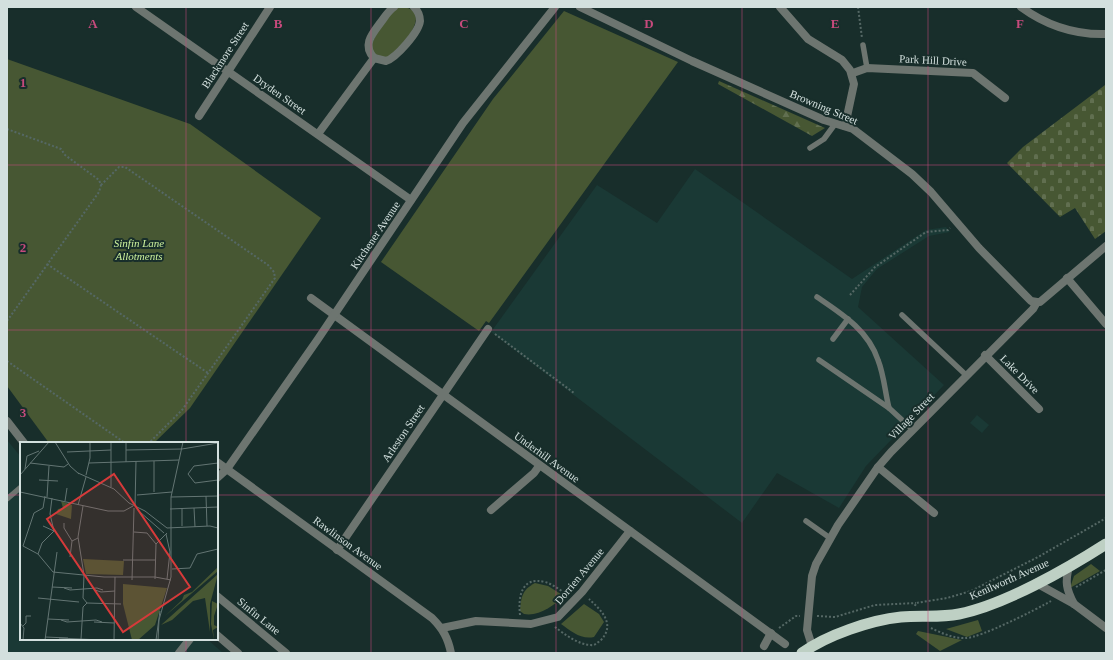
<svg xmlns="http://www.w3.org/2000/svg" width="1113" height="660" font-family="Georgia,serif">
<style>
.built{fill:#1a3935}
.green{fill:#475733}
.forest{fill:url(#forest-firs)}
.cemetery{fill:url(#cemetery-stones)}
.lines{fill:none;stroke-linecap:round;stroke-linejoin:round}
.path{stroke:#556865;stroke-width:2;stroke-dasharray:2 2;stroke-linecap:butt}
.service{stroke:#6d7570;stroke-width:5.5}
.minor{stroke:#6d7570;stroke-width:8}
.tertiary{stroke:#6d7570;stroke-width:8}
.trunk{stroke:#bed0c4;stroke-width:11}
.grid{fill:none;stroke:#c64a7c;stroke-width:1;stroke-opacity:0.55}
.labels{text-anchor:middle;stroke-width:4;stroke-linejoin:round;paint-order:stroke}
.street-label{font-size:11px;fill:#d3e0de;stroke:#182e2b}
.park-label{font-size:11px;font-style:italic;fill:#ccf19c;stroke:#182e2b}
.inset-road{fill:none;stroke:#637573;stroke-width:1}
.view{fill:#d63a3a;fill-opacity:0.15;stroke:#d63a3a;stroke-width:2}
.inset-edge{fill:none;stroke:#d3e0de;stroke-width:2}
.grid-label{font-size:13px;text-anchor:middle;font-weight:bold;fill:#c64a7c;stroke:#182e2b;stroke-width:4;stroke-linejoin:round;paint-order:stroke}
</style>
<defs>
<pattern id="forest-firs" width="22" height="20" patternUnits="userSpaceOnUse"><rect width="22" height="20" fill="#475733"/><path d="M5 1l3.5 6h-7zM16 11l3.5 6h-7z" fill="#616f50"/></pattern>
<pattern id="cemetery-stones" width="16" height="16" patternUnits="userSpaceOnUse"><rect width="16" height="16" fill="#475733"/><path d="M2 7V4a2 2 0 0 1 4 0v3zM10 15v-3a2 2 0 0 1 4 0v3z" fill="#616f50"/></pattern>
</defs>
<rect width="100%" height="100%" fill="#182e2b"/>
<g class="built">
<path d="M695,169L852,279L926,230L946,227L950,232L929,236L877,269L862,287L858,307L944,385L866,466L839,508L777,473L742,523L491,332L597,185L657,223Z"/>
<path d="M977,415L989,425L982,433L970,423Z"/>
<path d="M7,440L21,457V639H207L223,653H7Z"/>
</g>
<g class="green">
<path d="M400,7C437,8 400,51 386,58L376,56L371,48C374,35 388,11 400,7Z"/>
<path d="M564,11L678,62L489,323L486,321L479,331L381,262L493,99Z"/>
<path d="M7,59L190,124L321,218L190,408L154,443H49L7,386Z"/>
<path d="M1091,564L1100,571L1070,588L1074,576Z"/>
<path d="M535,583L548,586L564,596C555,605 538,617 524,614L520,611C521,597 522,590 535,583Z"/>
<path d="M584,604L599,614L604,622L594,637C581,640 571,631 561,624Z"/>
<path d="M978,620L982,631L967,637L946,629Z"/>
<path d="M918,631L962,640L940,651L916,634Z"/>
</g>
<path class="forest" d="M719,81L825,128L812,136L718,84Z"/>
<path class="cemetery" d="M1105,85L1106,231L1095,239L1075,208L1060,217L1007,163L1023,147Z"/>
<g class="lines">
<g class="path">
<path d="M858,7L862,38"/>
<path d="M7,129L61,149L65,155L99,180L101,185L99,192L7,321"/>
<path d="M101,185L119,167H125L268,265L274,272L275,278L182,410L149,443"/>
<path d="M47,264L208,373"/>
<path d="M850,295L875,267L926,232L948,230L950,228"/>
<path d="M495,334L574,393"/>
<path d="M7,361L125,443"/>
<path d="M1076,587L1106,570"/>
<path d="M915,606L916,603L947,598L971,591L1040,556L1106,518"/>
<path d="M520,615C518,597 521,576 545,582C553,584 561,591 568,595"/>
<path d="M817,616L835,617L875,605L916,603"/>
<path d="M555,627C564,634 579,645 591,645C595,646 598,642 601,640C616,624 601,610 589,599"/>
<path d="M779,628L796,616H800"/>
<path d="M931,628C941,633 955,639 966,638C980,638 1037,609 1051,601"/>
</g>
<g class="service">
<path d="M863,45L867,68"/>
<path d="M810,148L824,139L835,124"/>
<path d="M817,297C842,314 868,330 878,360C884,375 885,392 889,408"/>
<path d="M902,315L966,375"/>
<path d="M833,339L848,319"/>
<path d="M819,360L889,408L913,430"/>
<path d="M7,499L21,487"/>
<path d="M806,521L830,538"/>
</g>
<g class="minor">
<path d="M136,7L411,200"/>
<path d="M780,7L808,39L842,60L850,70L854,84L845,126"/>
<path d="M1021,7C1047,26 1074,35 1106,34"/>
<path d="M374,58L386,61C396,58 419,32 420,21C420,15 418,11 414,7"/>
<path d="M853,73L867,68L973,73L1005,98"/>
<path d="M199,116L270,7"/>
<path d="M318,134L374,58C362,45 372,34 381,22C385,17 388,11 394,7"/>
<path d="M1067,278L1106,324"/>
<path d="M311,298L785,644"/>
<path d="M985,355L1039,409"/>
<path d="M217,462L432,618C443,629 448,638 451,653"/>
<path d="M878,467L934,513"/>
<path d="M491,510L534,473L539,466"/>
<path d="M337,550L488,329"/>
<path d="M1069,566C1065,582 1066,589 1074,604"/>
<path d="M1036,583L1074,604L1106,628"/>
<path d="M217,596L286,653"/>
<path d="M442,628L476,621L531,624L558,617L582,592L630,531"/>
<path d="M764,646L771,633"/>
<path d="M179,653L190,639"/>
</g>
<g class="tertiary">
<path d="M580,7L692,61L824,120L853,129L912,174L931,192L979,248L1031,301L1037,302"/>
<path d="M7,421L24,443"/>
<path d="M217,478L227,469L318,339L463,123L555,7"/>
<path d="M217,635L238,653"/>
<path d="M812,646L807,630L812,576L816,564L838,525L878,467L891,452L1033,309L1037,302H1040L1106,246"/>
</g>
<path class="trunk" d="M802,653C827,635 871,620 901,617C921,615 939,618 959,614C1004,605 1067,569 1106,544"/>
</g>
<path class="grid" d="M186,7V443M371,7V653M556,7V653M742,7V653M928,7V653M7,165H1106M7,330H1106M7,495H21M217,495H1106M186,639V653"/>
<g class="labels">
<g class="street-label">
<text transform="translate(225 55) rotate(-57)" y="4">Blackmore Street</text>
<text transform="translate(933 60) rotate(3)" y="4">Park Hill Drive</text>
<text transform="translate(280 94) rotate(35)" y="4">Dryden Street</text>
<text transform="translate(824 107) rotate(23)" y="4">Browning Street</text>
<text transform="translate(375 235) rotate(-56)" y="4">Kitchener Avenue</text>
<text transform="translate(1020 374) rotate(45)" y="4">Lake Drive</text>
<text transform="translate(911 416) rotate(-46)" y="4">Village Street</text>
<text transform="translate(403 433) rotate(-56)" y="4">Arleston Street</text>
<text transform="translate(547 457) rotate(36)" y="4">Underhill Avenue</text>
<text transform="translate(348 543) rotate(36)" y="4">Rawlinson Avenue</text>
<text transform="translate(579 576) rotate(-50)" y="4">Dorrien Avenue</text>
<text transform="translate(1009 579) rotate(-24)" y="4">Kenilworth Avenue</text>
<text transform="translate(259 616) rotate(39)" y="4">Sinfin Lane</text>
</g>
<g class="park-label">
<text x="139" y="247">Sinfin Lane<tspan x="139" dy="13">Allotments</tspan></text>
</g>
</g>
<g transform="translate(20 442)">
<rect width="198" height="198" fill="#182e2b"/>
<path d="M63,117L104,119L103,133L66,132ZM103,142L147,146L135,183L118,198H112L103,162ZM192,159L198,162L194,174V183L198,185L193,188L194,198L191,182Z" fill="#475733"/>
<path d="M198,125V129L145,174L162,158L164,153L172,150ZM198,132L190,162V190L185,156L173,159L152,178L141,183Z" fill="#475733"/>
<path d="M41,59L52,63L51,77L36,72L38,67L43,66Z" fill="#475733"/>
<path class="inset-road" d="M35,0L50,24L59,32M91,0V45M106,0V20M106,8L162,7L198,1M47,10L91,8M134,19V50M10,21L44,25L48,22M69,21L159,18M198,21L174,24L168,32L175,41L198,38M5,27L7,14L19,9M58,31L94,47L109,61L125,69L147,86L190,84L198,86M0,33L29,0M66,33L70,16V0M19,38L38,39M0,50L88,69H104L113,64M117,53L152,50M25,54L23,66L14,71L3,104L18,112L33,130L84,135H135L151,138M186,54L187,84M27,55L29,24M151,55L198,54M45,59L47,46M58,63L66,35M63,64L58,95L64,133L63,156M115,64L116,19M162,66V84M174,66L175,85M150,67L198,65M120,70L144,91M44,81V86L52,99M23,84L34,89M114,90L127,91L136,102M146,92L150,110L147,137M18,112L22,101L34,89L30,72L32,56M50,115L52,99L58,96M103,118H135M152,127L170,126L177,112L198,107M135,137L136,102L147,91M112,138L114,66M32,145L52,146M44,146L50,148L77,146L83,148M75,148L81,150L95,149M18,156L59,160M67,161L101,162M63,165L67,161L63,156M28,177L49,178M41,178L47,180L76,178L82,180M74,180L94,181M0,181L4,186L3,198M3,184L6,181V174H11M25,195L48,196M39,196L81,198M61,197L63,165M25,198L37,110M94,198L95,135M136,198L140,169M138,198L139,178L151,135V55L163,0"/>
<path class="view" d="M94,32L170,145L103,190L27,77Z"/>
<rect width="198" height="198" class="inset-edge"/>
</g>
<g class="grid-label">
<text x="93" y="28">A</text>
<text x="278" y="28">B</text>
<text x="464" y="28">C</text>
<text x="649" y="28">D</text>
<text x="835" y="28">E</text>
<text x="1020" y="28">F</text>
<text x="23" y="87">1</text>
<text x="23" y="252">2</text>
<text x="23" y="417">3</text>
</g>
<rect width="1113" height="660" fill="none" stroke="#d3e0de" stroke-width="16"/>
</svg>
